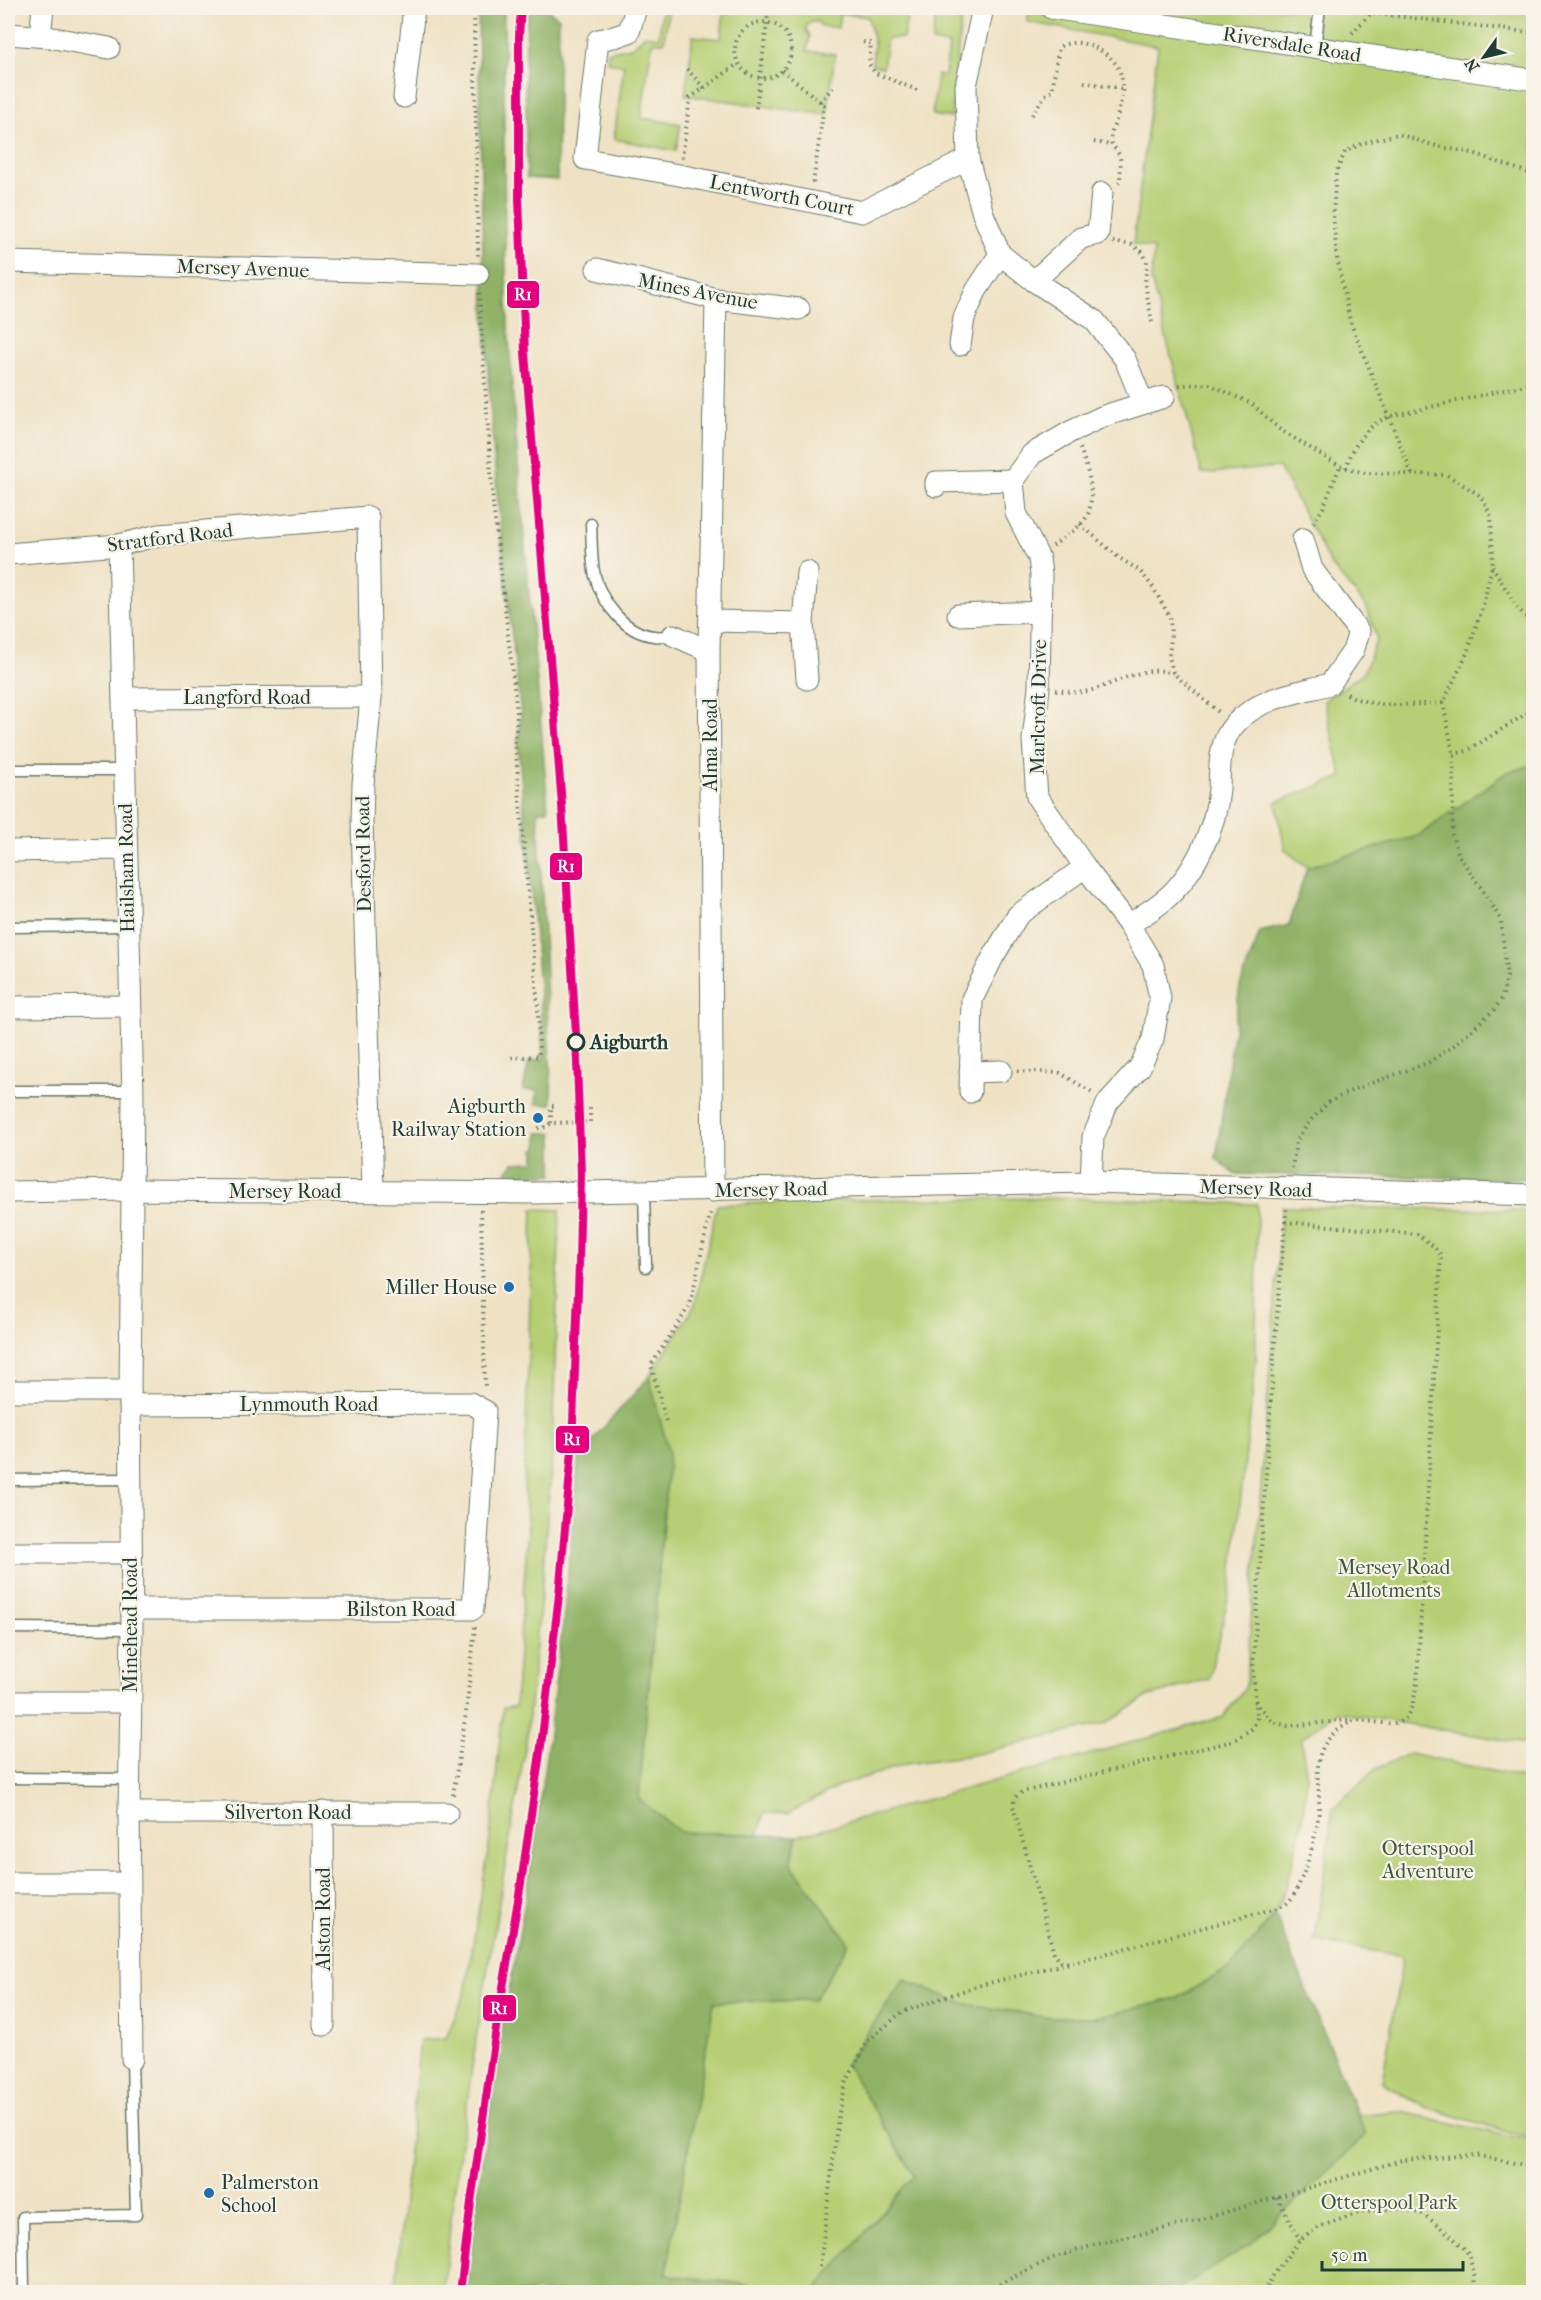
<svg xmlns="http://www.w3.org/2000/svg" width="1541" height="2300" font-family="'IM FELL French Canon',serif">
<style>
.green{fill:#b6cf74;stroke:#6a8654;stroke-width:1.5}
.forest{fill:#90b266;stroke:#58784d;stroke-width:1.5}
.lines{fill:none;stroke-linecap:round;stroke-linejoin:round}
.service-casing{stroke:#687766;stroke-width:13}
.minor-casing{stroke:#687766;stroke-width:23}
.path{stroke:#687766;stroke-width:4;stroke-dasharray:1.5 4.5;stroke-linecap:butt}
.service{stroke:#fff;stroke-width:10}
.minor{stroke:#fff;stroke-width:21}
.rail-1-casing{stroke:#f7f3e8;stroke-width:12}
.rail-1{stroke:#e5007d;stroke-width:8}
.stop-dot{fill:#f7f3e8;stroke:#1f3d34;stroke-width:3}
.poi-dot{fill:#1f6fb2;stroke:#f7f3e8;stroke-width:2}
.labels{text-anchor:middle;stroke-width:4.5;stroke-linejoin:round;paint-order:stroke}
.street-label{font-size:20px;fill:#1f3d34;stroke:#f7f3e8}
.stop-label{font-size:20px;font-weight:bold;fill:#1f3d34;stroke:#f7f3e8;text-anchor:start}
.poi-label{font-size:20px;fill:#1f3d34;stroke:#f7f3e8;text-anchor:end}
.park-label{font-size:20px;fill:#3d5a41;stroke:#f7f3e8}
.line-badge{stroke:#f7f3e8;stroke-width:2}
.badge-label{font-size:16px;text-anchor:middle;font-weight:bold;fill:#fff}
</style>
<rect width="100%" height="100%" fill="#f7f3e8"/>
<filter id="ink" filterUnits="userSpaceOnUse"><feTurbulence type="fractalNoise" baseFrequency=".0167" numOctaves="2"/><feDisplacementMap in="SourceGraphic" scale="12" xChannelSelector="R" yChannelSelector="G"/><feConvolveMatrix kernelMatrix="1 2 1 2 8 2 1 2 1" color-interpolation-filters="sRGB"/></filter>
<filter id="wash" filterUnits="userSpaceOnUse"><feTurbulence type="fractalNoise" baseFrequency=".008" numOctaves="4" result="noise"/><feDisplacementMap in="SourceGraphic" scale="24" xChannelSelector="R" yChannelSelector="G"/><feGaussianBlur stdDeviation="1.35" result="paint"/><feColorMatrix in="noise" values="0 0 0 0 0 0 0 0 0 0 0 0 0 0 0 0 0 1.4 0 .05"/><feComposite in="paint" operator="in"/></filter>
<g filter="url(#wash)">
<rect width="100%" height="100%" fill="#efe2c4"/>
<g class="green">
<path d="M662,8H669L664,42H652L641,118L681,124L676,151L614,139L624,65L607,62L608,52C626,46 630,53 644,35L659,37Z"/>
<path d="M699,8H940L962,10L951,118L932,115L937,75H945L949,45L932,42L936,16L908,12L903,38L887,39L883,67L872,65L874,43L868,17L840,13L838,28L821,26L818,22L812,21L807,25L806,30L810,36L807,51L835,54L827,115L685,95L693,36L721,39L724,11Z"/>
<path d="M1030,8H1533V765L1506,773L1418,836L1307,867L1285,850L1276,802L1342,777L1324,701L1364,672L1377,639L1366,606L1331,565L1279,467L1202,474L1151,280L1154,249L1133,244L1158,46L1027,22Z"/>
<path d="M1075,1198L1257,1204L1256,1362L1231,1586L1209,1679L1147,1697L1107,1723L972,1755L906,1764L842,1785L787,1814L764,1813L758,1834L680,1832L638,1799L669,1454L649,1377L694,1307L717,1205L821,1200Z"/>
<path d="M1282,1207L1533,1210V1745L1337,1712L1301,1739L1307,1777L1302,1824L1288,1879L1275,1914L1231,1967L1178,1998L1099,2017H1045L966,2004L904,1980L846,2064L915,2175L814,2292L666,2275L714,2002L814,2000L849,1943L791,1864L797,1836L1223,1717L1246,1686Z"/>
<path d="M533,1209L560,1210L552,1453L541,1596L526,1742L478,2026L453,2200L443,2292H391L396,2281L420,2040L446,2038L465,1993L489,1847L503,1708L515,1707L528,1528L524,1485Z"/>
<path d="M1410,1753L1533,1780V2139L1425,2107L1382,2082L1403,1956L1315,1941L1333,1808L1376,1769Z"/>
<path d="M1397,2111L1533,2141V2292H893L1215,2128Z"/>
</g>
<g class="forest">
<path d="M478,8H504C504,112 503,216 508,321C517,484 535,647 548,810L538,811L552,1104H536L537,1090H523L529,1061L543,1059L540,995L518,742L521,714C506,588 492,461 486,334C481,226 480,117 478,8Z"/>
<path d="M528,8H544L559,18L557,180L527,178L525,61Z"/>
<path d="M1533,765V1179L1234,1174L1216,1158L1240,986L1260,932L1289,925L1307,867L1418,836L1506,773Z"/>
<path d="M538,1133H553V1174L506,1178V1172L513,1165V1163L535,1162V1149H538Z"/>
<path d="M649,1377L669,1454L639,1799L680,1832L797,1836L791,1864L849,1943L814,2000L714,2002L666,2275L810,2292H467L476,2204L501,2035L527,1891L547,1750L565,1606L579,1455Z"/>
<path d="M1275,1914L1366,2135L1248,2246L1174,2292H814L914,2175L846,2064L904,1980L966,2004L1045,2017H1099L1178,1998L1231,1967Z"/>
</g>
</g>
<g filter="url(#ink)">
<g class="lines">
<defs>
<g id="service">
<path d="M1315,47L1320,8"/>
<path d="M591,524C592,541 591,560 595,576C602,603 625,633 654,636C660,637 667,636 673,635"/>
<path d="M8,770H123"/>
<path d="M8,927L128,926"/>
<path d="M8,1091H132"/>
<path d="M644,1191L646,1267"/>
<path d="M8,1480L131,1479"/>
<path d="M8,1628L132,1629"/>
<path d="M8,1778L129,1779"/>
<path d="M24,2292L23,2217L136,2215L132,2059"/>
</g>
<g id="minor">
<path d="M636,8L629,32L614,37L598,40L585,159L679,175L862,212L968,159"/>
<path d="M983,8L966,86L968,159L983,214L1000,254L1034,281L1094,320L1125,359L1143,403"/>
<path d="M1051,8L1534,80"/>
<path d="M8,34L48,37L109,48"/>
<path d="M40,36L43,8"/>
<path d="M404,97L414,8"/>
<path d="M8,262L478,274"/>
<path d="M597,269L716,299L799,309"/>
<path d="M1034,281L1081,238L1098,234L1102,193"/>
<path d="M960,345L964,318L976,291L1000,254"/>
<path d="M936,486V482L1013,480"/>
<path d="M119,545L133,1096L130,1391L132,1629L129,1813L132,2059"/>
<path d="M8,554L119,545L159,535L368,517L371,697L363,784L362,823L373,1191"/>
<path d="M958,615L1040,612"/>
<path d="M711,621L803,623"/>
<path d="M673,635L709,651"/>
<path d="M807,679L803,623L807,572"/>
<path d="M123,698L371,697"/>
<path d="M8,851L126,849"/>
<path d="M1129,925C1140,917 1152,910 1163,901C1194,876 1216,828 1219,789C1220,767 1218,742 1235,724C1259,697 1297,693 1330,684L1353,651L1359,632L1312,569L1303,539"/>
<path d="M8,1007L129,1006"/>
<path d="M970,1072L1001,1071"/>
<path d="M970,1092L972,999L993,957L1018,915L1085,867"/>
<path d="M1091,1182L1093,1137L1108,1102L1140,1067L1153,1039L1160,998L1153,965L1129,925L1085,867L1037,797L1033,740L1039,687L1041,575L1039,558L1016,513L1013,480L1032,454L1070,432L1104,416L1164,397"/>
<path d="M713,1191L709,651L716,299"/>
<path d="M8,1192L132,1190L534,1193L1091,1182L1534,1195"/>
<path d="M8,1391H130"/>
<path d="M130,1405L470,1403L485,1411L473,1609H131"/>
<path d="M8,1553H131"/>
<path d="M8,1702H130"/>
<path d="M323,1812L324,2025"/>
<path d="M129,1813H447"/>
<path d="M8,1883H129"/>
</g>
</defs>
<use href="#service" class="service-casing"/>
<use href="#minor" class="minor-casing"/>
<g class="path">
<path d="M474,8L478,256"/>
<circle cx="763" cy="50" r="28"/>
<path d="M1352,33L1371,13L1534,33"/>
<path d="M863,42L871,43L869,64L875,73L917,90"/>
<path d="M687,69L704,88"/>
<path d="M782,70L824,105L813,184"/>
<path d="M1084,82L1123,89"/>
<path d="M820,102L834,86"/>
<path d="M756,108L769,8"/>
<path d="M1032,115L1045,95L1052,91L1059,47C1070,41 1082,42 1094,47C1127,63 1126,85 1117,117C1115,124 1111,131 1111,139C1111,146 1116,148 1119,155C1122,162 1120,174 1120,182L1118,184"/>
<path d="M1094,142L1111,145"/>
<path d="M682,158L690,98L738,64"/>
<path d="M1113,242L1132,245L1142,252L1147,261L1145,283L1152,323"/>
<path d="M479,293L493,504L517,713L515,744L538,1007L539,1056L507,1058"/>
<path d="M1179,385L1209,384L1252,404L1279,429L1340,466L1365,473L1447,475L1481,496L1491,516L1493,561L1483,606L1467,653L1443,703L1454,757L1452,835L1459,856L1490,901L1501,921L1507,977L1502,998L1495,1009L1452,1047L1428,1063L1355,1089L1329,1102L1309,1122L1296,1142L1292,1168"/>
<path d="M1346,468C1355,439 1374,416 1405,413L1534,383"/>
<path d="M1412,474L1350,321L1337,258L1333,214L1336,173L1345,152L1363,143L1398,134L1436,146L1473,153L1534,175"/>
<path d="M1313,523L1323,508L1340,466"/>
<path d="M1080,524L1118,557L1140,571L1152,586L1170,617L1171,638L1169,656L1173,673L1221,714"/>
<path d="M1053,546C1063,537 1083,527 1088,514C1096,493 1087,467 1080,448"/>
<path d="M1492,566L1516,606L1534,626"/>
<path d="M1056,690C1064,691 1074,693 1083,692C1114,687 1141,663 1173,673"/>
<path d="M1347,694C1375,710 1412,704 1443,703"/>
<path d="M1453,754L1467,751L1534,709"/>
<path d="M1017,1071L1060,1073L1092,1092"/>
<path d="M551,1123V1106H555"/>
<path d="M507,1127L522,1129"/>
<path d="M538,1128L547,1127L551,1123L590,1122V1106"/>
<path d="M481,1210L485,1389"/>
<path d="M1285,1222L1417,1234L1433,1246L1441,1255L1417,1683C1409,1735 1397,1723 1354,1720C1339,1728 1325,1738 1320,1755C1315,1772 1320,1792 1319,1810C1318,1831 1302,1892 1286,1904C1282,1906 1277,1908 1273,1909L1070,1963L1061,1961L1054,1953L1013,1806L1015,1798L1022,1792L1233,1741L1253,1728L1257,1718L1253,1667L1275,1340L1285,1222L1287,1206"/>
<path d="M666,1421L651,1365L690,1305L711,1209"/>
<path d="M1255,1701L1273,1722L1288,1726L1351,1720"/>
<path d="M453,1795L466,1713L475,1627"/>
<path d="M1277,2197L1300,2240"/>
<path d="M820,2267L838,2117L846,2083L867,2042L902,2012L977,1986L1069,1963"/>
<path d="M983,2292L1053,2258L1094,2245L1196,2221L1402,2160L1475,2155L1534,2167"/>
<path d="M1264,2292L1274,2274L1300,2240L1321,2226L1359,2213L1396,2208L1423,2214L1448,2233L1467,2251L1474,2272L1475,2292"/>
<path d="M1530,2292L1534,2283"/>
</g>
<use href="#service" class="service"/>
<use href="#minor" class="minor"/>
<defs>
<path id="rail-1" d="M460,2292L471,2202L496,2028L521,1883L541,1746L559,1595L572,1450L579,1263L581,1174L576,1034L562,805L525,353L519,199V36L521,8"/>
</defs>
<use href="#rail-1" class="rail-1-casing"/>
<use href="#rail-1" class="rail-1"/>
</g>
</g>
<circle class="stop-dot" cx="576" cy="1042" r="8"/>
<g class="poi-dot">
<circle cx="538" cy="1118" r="6"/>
<circle cx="509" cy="1287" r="6"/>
<circle cx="209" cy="2193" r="6"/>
</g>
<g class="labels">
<g class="street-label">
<text transform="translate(1292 44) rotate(9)" y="7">Riversdale Road</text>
<text transform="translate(782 195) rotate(11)" y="7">Lentworth Court</text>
<text transform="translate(243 268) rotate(2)" y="7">Mersey Avenue</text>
<text transform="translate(698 291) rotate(11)" y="7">Mines Avenue</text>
<text transform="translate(170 537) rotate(-7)" y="7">Stratford Road</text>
<text x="247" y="704">Langford Road</text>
<text transform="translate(1038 707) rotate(-89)" y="7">Marlcroft Drive</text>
<text transform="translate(710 745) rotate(-90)" y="7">Alma Road</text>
<text transform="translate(363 854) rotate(-91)" y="7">Desford Road</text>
<text transform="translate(126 868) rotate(-91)" y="7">Hailsham Road</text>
<text transform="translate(1256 1188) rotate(2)" y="7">Mersey Road</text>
<text transform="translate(771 1189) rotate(-1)" y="7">Mersey Road</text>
<text x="285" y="1198">Mersey Road</text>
<text x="309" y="1411">Lynmouth Road</text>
<text x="401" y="1616">Bilston Road</text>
<text transform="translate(130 1625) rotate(-90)" y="7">Minehead Road</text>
<text x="288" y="1819">Silverton Road</text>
<text transform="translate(323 1919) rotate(-90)" y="7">Alston Road</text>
</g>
<g class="stop-label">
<text x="590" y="1049">Aigburth</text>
</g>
<g class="poi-label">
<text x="526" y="1113">Aigburth<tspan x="526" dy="23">Railway Station</tspan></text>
<text x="497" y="1294">Miller House</text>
<text x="221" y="2189" text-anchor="start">Palmerston<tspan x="221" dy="23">School</tspan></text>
</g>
<g class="park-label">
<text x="1394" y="1574">Mersey Road<tspan x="1394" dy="23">Allotments</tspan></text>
<text x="1428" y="1855">Otterspool<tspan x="1428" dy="23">Adventure</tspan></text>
<text x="1389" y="2209">Otterspool Park</text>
</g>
</g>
<g class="line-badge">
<rect x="506" y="280" width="34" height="29" rx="6" fill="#e5007d"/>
<rect x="549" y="852" width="34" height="29" rx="6" fill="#e5007d"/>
<rect x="555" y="1425" width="35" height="29" rx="6" fill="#e5007d"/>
<rect x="482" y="1994" width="35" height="28" rx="6" fill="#e5007d"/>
</g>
<g class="badge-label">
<text x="523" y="300">R1</text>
<text x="566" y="872">R1</text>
<text x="572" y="1445">R1</text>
<text x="499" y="2014">R1</text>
</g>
<rect width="1541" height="2300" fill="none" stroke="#f7f3e8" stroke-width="30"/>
<g transform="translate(1484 57) rotate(236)" stroke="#f7f3e8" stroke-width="4.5" paint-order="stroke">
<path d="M0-4.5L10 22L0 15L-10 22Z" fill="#1f3d34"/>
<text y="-9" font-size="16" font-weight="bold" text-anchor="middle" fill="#1f3d34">N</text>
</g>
<path d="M1322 2261v9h141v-9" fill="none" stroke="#1f3d34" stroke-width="3"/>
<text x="1331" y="2261" font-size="18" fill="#1f3d34" stroke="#f7f3e8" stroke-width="4.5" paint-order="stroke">50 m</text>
</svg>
